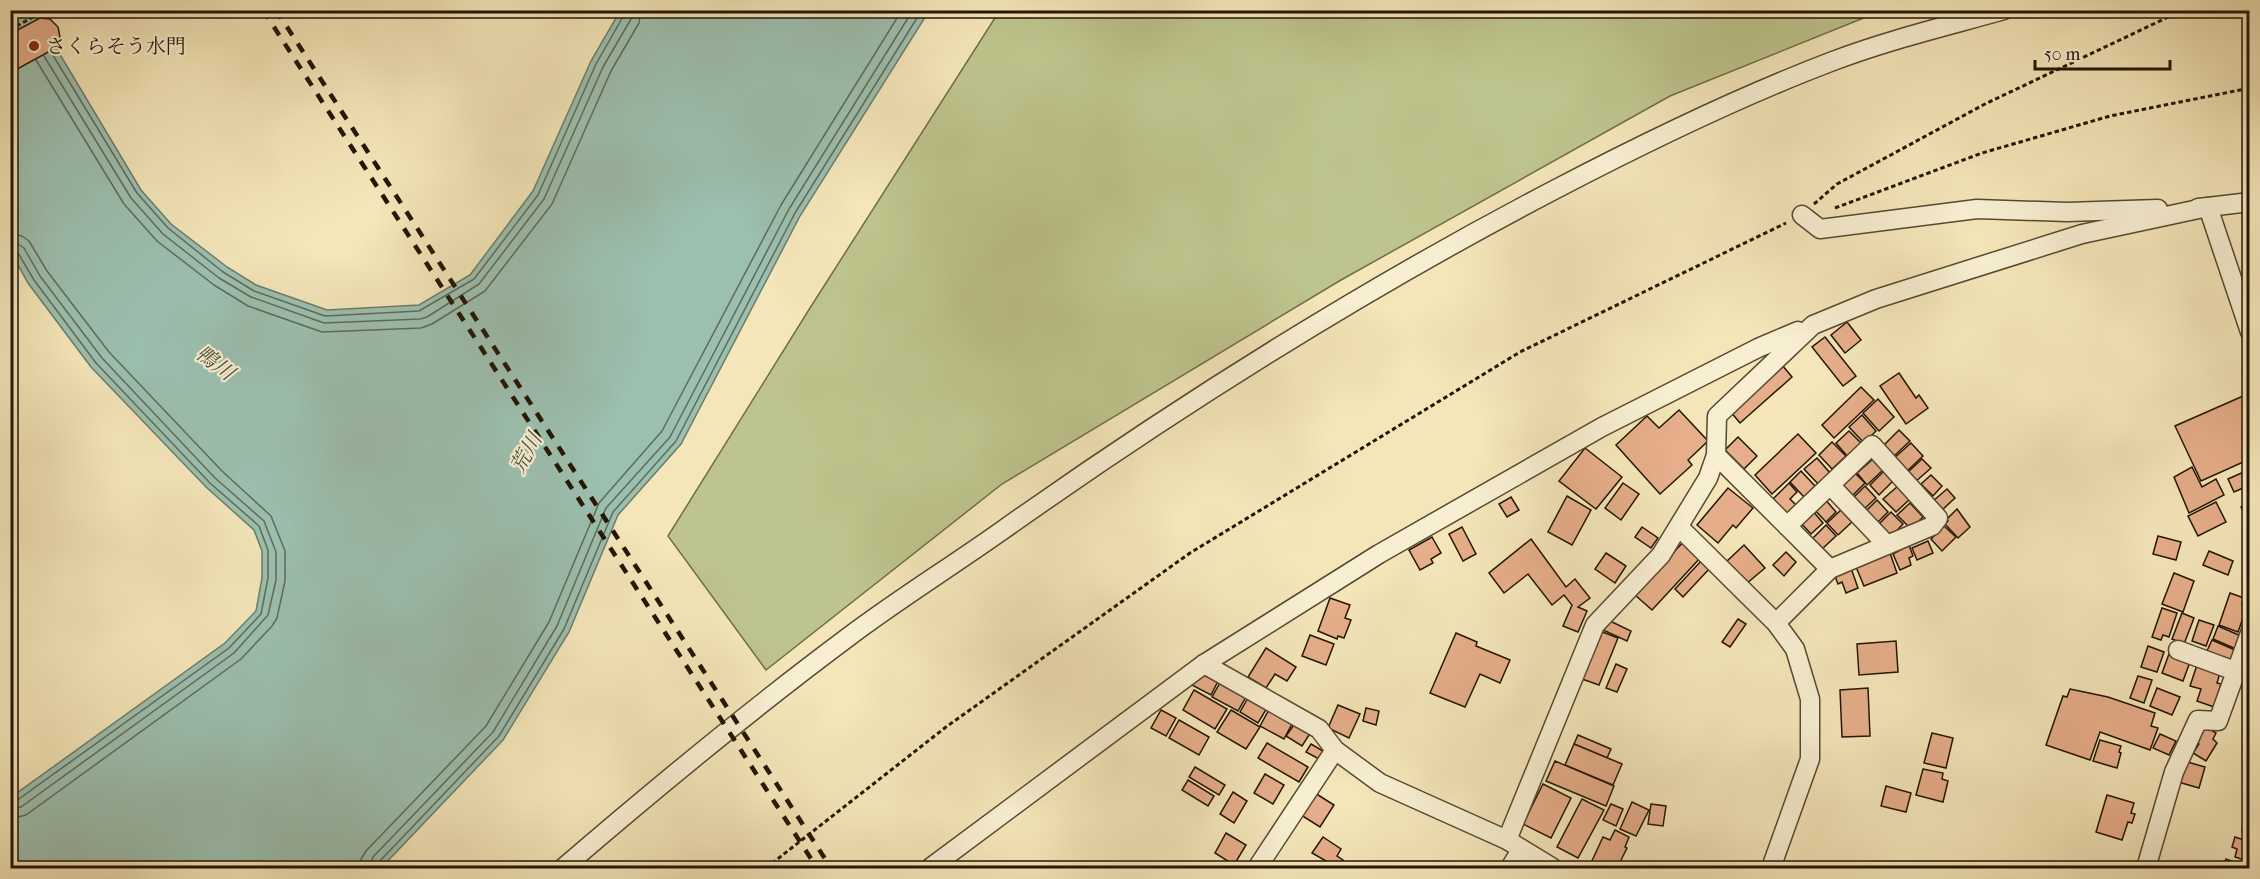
<svg xmlns="http://www.w3.org/2000/svg" width="2260" height="879" font-family="'IM FELL French Canon','Noto Serif JP',serif">
<style>
.green{fill:#bec48d;stroke:#706c48;stroke-width:1.5}
.water{fill:#9cc0b0;stroke:#6c7c6b;stroke-width:1.5}
.lines{fill:none;stroke-linecap:round;stroke-linejoin:round}
.shore{stroke:#606a5a;stroke-width:1.5}
.building{fill:#e6ae8a;stroke:#231503;stroke-width:1.5}
.minor-casing{stroke:#574930;stroke-width:21}
.path{stroke:#231503;stroke-width:3;stroke-dasharray:4.5 3;stroke-linecap:butt}
.minor{stroke:#f8efd2;stroke-width:18}
.rail{stroke:#231503;stroke-width:4.5;stroke-dasharray:10 10;stroke-linecap:butt}
.poi-dot{fill:#8f2418;stroke:#f8efd2;stroke-width:2}
.labels{text-anchor:middle;stroke-width:4.5;stroke-linejoin:round;paint-order:stroke}
.poi-label{font-size:20px;fill:#231503;stroke:#f8efd2;text-anchor:start}
.water-label{font-size:21px;font-style:italic;fill:#4d5140;stroke:#f8efd2}
</style>
<rect width="100%" height="100%" fill="#f4e6b9"/>
<filter id="stains"><feTurbulence type="fractalNoise" baseFrequency=".00333" numOctaves="4"/><feColorMatrix values="0 0 0 0 .2 0 0 0 0 .09 0 0 0 0 .02 0 0 0 .5 -.17"/></filter>
<radialGradient id="worn" r=".72"><stop offset=".6" stop-color="#630" stop-opacity="0"/><stop offset="1" stop-color="#630" stop-opacity=".3"/></radialGradient>
<path class="green" d="M1000,10H1881V11L1670,96L1341,280L1002,484L766,670L668,536L810,308Z"/>
<path class="water" d="M11,11H34L141,190L171,224L227,267L256,285L327,310L419,305L470,275L533,191L591,61L620,11H929L800,216L681,444L618,515L569,632L503,740L381,868H11L10,798L225,643L256,611L262,578V551L254,530L206,487L91,367L28,283L11,252Z"/>
<g class="lines">
<g class="shore">
<path d="M51,52L137,193L168,228L223,272L254,291L325,316L419,311L474,279L538,195L596,64L624,15L625,10"/>
<path d="M44,56L131,198L163,234L219,278L251,297L324,323L420,319L427,317L479,284L544,199L603,67L631,19L632,10"/>
<path d="M36,60L124,204L157,241L214,285L248,306L322,332L421,328L432,324L485,291L552,204L611,71L639,23L641,10"/>
<path d="M10,234L22,236L29,241L47,271L109,352L222,471L271,516L285,551V581L277,618L272,626L241,659L26,815L10,819"/>
<path d="M10,243L18,244L24,248L40,276L102,358L215,478L264,521L276,552V580L268,615L234,653L21,807L10,810"/>
<path d="M10,250L18,253L34,280L96,363L210,483L259,526L268,550V578L261,614L229,648L16,801L10,803"/>
<path d="M360,868L361,859L366,851L486,726L549,622L599,503L662,431L781,205L902,10"/>
<path d="M369,868L373,857L493,732L557,626L606,508L670,437L789,209L913,10"/>
<path d="M377,868L379,862L499,736L564,629L613,512L676,441L795,213L922,10"/>
</g>
</g>
<g class="building">
<path d="M40,18L50,19L58,27L60,37L58,44L54,49L10,73V34Z"/>
<path d="M1847,322L1861,340L1845,353L1831,335Z"/>
<path d="M1825,337L1856,376L1843,386L1812,347Z"/>
<path d="M1782,365L1792,377L1740,423L1730,411Z"/>
<path d="M1899,373L1916,398L1919,395L1928,408L1906,424L1880,386Z"/>
<path d="M1861,387L1874,400L1834,438L1822,425Z"/>
<path d="M2250,393V459L2201,481L2175,426Z"/>
<path d="M1878,399L1894,417L1879,431L1863,413Z"/>
<path d="M1679,410L1708,441L1688,460L1692,465L1660,494L1616,445L1647,416L1659,428Z"/>
<path d="M1862,415L1876,431L1864,443L1849,427Z"/>
<path d="M1899,430L1910,441L1892,458L1882,447Z"/>
<path d="M1849,431L1862,444L1848,457L1836,443Z"/>
<path d="M1798,434L1816,453L1772,494L1755,475Z"/>
<path d="M1738,437L1757,456L1744,469L1725,450Z"/>
<path d="M1832,442L1846,456L1832,469L1819,455Z"/>
<path d="M1911,443L1923,456L1905,473L1892,460Z"/>
<path d="M1585,448L1622,477L1596,509L1559,481Z"/>
<path d="M1817,458L1831,474L1819,485L1804,469Z"/>
<path d="M1873,459L1883,470L1867,485L1857,473Z"/>
<path d="M1922,459L1931,468L1914,483L1906,474Z"/>
<path d="M2192,467L2202,487L2216,479L2224,495L2189,513L2174,477Z"/>
<path d="M1801,471L1815,486L1804,497L1790,482Z"/>
<path d="M1853,471L1865,483L1851,497L1839,485Z"/>
<path d="M1884,471L1893,481L1879,495L1870,485Z"/>
<path d="M2246,471L2250,485L2234,492L2228,479Z"/>
<path d="M1931,475L1942,486L1933,496L1921,484Z"/>
<path d="M1623,483L1639,494L1621,520L1605,508Z"/>
<path d="M1789,483L1797,492L1790,499L1796,505L1788,514L1773,499Z"/>
<path d="M1865,486L1876,498L1863,510L1852,499Z"/>
<path d="M1898,486L1910,499L1896,512L1883,499Z"/>
<path d="M1728,488L1753,508L1736,528L1733,525L1718,543L1697,525Z"/>
<path d="M1947,489L1955,498L1941,511L1933,501Z"/>
<path d="M1567,496L1591,510L1572,545L1548,532Z"/>
<path d="M1511,497L1519,510L1507,517L1499,504Z"/>
<path d="M1824,498L1836,512L1826,522L1813,508Z"/>
<path d="M1877,500L1888,512L1875,525L1864,513Z"/>
<path d="M2216,502L2226,522L2198,536L2188,516Z"/>
<path d="M1910,503L1923,517L1911,529L1897,515Z"/>
<path d="M2250,503V524L2241,507Z"/>
<path d="M1957,509L1970,527L1958,538L1945,524L1948,521L1947,519Z"/>
<path d="M1812,510L1823,523L1811,534L1800,522Z"/>
<path d="M1841,510L1852,522L1838,535L1827,523Z"/>
<path d="M1891,512L1903,524L1889,539L1876,527Z"/>
<path d="M1826,525L1836,536L1821,550L1811,540Z"/>
<path d="M1944,526L1956,537L1942,551L1931,539Z"/>
<path d="M1462,527L1476,554L1463,561L1449,534Z"/>
<path d="M1642,527L1658,538L1651,548L1635,537Z"/>
<path d="M2158,536L2181,542L2176,560L2153,554Z"/>
<path d="M1432,537L1441,553L1431,559L1433,563L1420,570L1409,550Z"/>
<path d="M1531,539L1566,587L1575,579L1590,598L1578,607L1587,611L1578,632L1563,626L1572,605L1564,595L1552,605L1528,574L1504,593L1489,573Z"/>
<path d="M1684,541L1701,557L1652,610L1635,595Z"/>
<path d="M1928,541L1933,553L1917,560L1912,548Z"/>
<path d="M1744,545L1765,568L1746,584L1726,562Z"/>
<path d="M1909,545L1913,556L1909,558L1911,565L1900,570L1893,554Z"/>
<path d="M2209,551L2233,561L2228,575L2203,565Z"/>
<path d="M1786,552L1796,562L1784,576L1773,565Z"/>
<path d="M1606,553L1626,566L1615,583L1595,569Z"/>
<path d="M1890,553L1897,573L1864,586L1856,567Z"/>
<path d="M1702,560L1710,568L1683,597L1675,589Z"/>
<path d="M1851,568L1858,588L1846,593L1842,582L1838,584L1834,574Z"/>
<path d="M2174,573L2194,581L2183,612L2162,604Z"/>
<path d="M2230,593L2244,598L2242,605L2247,607L2238,632L2219,625Z"/>
<path d="M1330,598L1350,605L1345,618L1351,620L1344,638L1338,636L1337,639L1318,631Z"/>
<path d="M2162,608L2177,613L2169,637L2163,635L2161,640L2152,637Z"/>
<path d="M2182,613L2194,618L2184,644L2172,639Z"/>
<path d="M1738,619L1746,624L1730,647L1722,642Z"/>
<path d="M1608,620L1631,631L1627,641L1603,630Z"/>
<path d="M2199,620L2214,625L2206,646L2192,641Z"/>
<path d="M2218,626L2241,636L2236,649L2213,639Z"/>
<path d="M1600,631L1618,638L1599,685L1582,679Z"/>
<path d="M1456,633L1477,642L1476,646L1510,660L1500,683L1480,674L1465,707L1430,693Z"/>
<path d="M1310,635L1334,644L1326,665L1302,656Z"/>
<path d="M2212,640L2235,650L2230,663L2206,653Z"/>
<path d="M1896,641L1898,672L1859,675L1857,644Z"/>
<path d="M2148,646L2164,652L2157,672L2141,667Z"/>
<path d="M1266,648L1296,667L1287,681L1275,674L1266,688L1248,677Z"/>
<path d="M2169,654L2190,662L2183,681L2162,673Z"/>
<path d="M1616,664L1627,669L1617,692L1606,688Z"/>
<path d="M2197,665L2220,673L2217,683L2221,684L2214,707L2197,701L2201,689L2190,686Z"/>
<path d="M1206,674L1218,681L1211,695L1190,684Z"/>
<path d="M2138,676L2152,680L2144,703L2130,698Z"/>
<path d="M1221,681L1247,695L1238,711L1212,697Z"/>
<path d="M1868,688L1870,736L1842,737L1840,690Z"/>
<path d="M2157,688L2180,697L2172,715L2150,706Z"/>
<path d="M2070,689L2108,697L2155,713L2151,726L2158,728L2150,750L2100,732L2090,760L2046,745L2063,696L2067,697Z"/>
<path d="M1194,690L1227,709L1215,729L1183,710Z"/>
<path d="M1249,696L1267,708L1258,723L1240,712Z"/>
<path d="M1338,705L1360,714L1349,738L1328,728Z"/>
<path d="M1270,708L1294,720L1284,739L1260,726Z"/>
<path d="M1366,708L1379,711L1376,725L1363,721Z"/>
<path d="M1161,710L1176,718L1166,736L1151,728Z"/>
<path d="M1231,710L1260,727L1246,749L1217,732Z"/>
<path d="M1179,720L1209,737L1199,755L1169,738Z"/>
<path d="M1296,722L1311,732L1302,746L1286,736Z"/>
<path d="M2202,724L2216,733L2213,739L2217,743L2206,761L2193,753L2199,744L2193,740Z"/>
<path d="M1932,733L1953,738L1946,768L1924,763Z"/>
<path d="M2160,734L2176,741L2169,755L2153,748Z"/>
<path d="M1578,735L1611,749L1607,758L1574,744Z"/>
<path d="M2100,740L2121,746L2119,752L2121,753L2117,768L2093,761Z"/>
<path d="M1267,743L1308,767L1299,782L1258,758Z"/>
<path d="M1311,744L1323,751L1319,759L1306,752Z"/>
<path d="M1574,744L1622,764L1613,785L1565,765Z"/>
<path d="M1555,761L1614,786L1606,806L1546,781Z"/>
<path d="M2184,761L2205,767L2199,788L2178,782Z"/>
<path d="M1195,767L1225,785L1219,795L1189,777Z"/>
<path d="M1923,769L1943,773L1942,779L1948,781L1943,802L1916,795Z"/>
<path d="M1265,774L1284,785L1273,804L1254,793Z"/>
<path d="M1188,780L1214,796L1208,806L1182,790Z"/>
<path d="M1543,784L1571,798L1551,838L1523,824Z"/>
<path d="M1886,786L1911,793L1906,812L1881,806Z"/>
<path d="M1233,792L1247,801L1234,823L1220,814Z"/>
<path d="M1315,793L1334,805L1320,827L1301,815Z"/>
<path d="M2107,795L2134,803L2131,813L2135,814L2132,823L2128,822L2122,840L2096,832Z"/>
<path d="M1582,799L1604,810L1578,858L1557,847Z"/>
<path d="M1632,802L1649,810L1636,836L1620,829Z"/>
<path d="M2250,803V833L2242,831Z"/>
<path d="M1611,804L1623,809L1616,826L1603,820Z"/>
<path d="M1651,804L1666,806L1663,826L1648,824Z"/>
<path d="M1615,830L1629,837L1625,847L1627,848L1617,868H1597L1590,865L1603,837L1610,840Z"/>
<path d="M1226,833L1246,845L1234,865L1215,853Z"/>
<path d="M1323,837L1341,849L1337,856L1343,860L1338,868L1312,853Z"/>
<path d="M2235,837L2250,842V862L2235,857L2237,849L2232,847Z"/>
<path d="M2226,859L2247,867L2246,868H2222Z"/>
<path d="M1523,862L1534,868H1520Z"/>
</g>
<g class="lines">
<defs>
<g id="minor">
<path d="M2198,208L2208,207L2250,332"/>
<path d="M1802,215L1820,229L1977,209L2067,212L2158,209"/>
<path d="M1716,455L1830,569"/>
<path d="M1830,485L1887,545"/>
<path d="M1679,527L1776,623L1795,649L1810,699V759L1771,868"/>
<path d="M1776,623L1830,569L1932,526L1938,518L1872,445L1787,526"/>
<path d="M2178,650L2235,671"/>
<path d="M1204,664L1319,729L1335,750L1380,783L1507,840L1553,868"/>
<path d="M1507,840L1595,625L1661,555L1708,478L1716,455L1717,416L1813,325L1876,299L2082,234L2208,207L2250,202"/>
<path d="M563,868C655,789 749,711 847,638C896,601 949,568 1000,532C1178,406 1362,290 1556,189C1646,142 1738,97 1833,61C1888,40 1947,26 2004,10"/>
<path d="M930,868L1204,664L1379,554L1602,427L1758,348L1798,331"/>
<path d="M1257,868L1335,750"/>
<path d="M1510,868L1521,850"/>
<path d="M2146,868L2174,772L2198,720L2218,721L2250,633"/>
</g>
</defs>
<use href="#minor" class="minor-casing"/>
<g class="path">
<path d="M10,30L45,10"/>
<path d="M1814,204L1837,184L1985,104L2183,10"/>
<path d="M1835,208L1982,153L2110,116L2250,88"/>
<path d="M766,868L946,727L1190,553L1520,352L1786,223"/>
</g>
<use href="#minor" class="minor"/>
<g class="rail">
<path d="M263,10L817,868"/>
<path d="M276,10L831,868"/>
</g>
</g>
<circle class="poi-dot" cx="34" cy="46" r="6"/>
<g class="labels">
<g class="poi-label">
<text x="46" y="53">さくらそう水門</text>
</g>
<g class="water-label">
<text transform="translate(215 363) rotate(37)" y="7">鴨川</text>
<text transform="translate(526 453) rotate(-61)" y="7">荒川</text>
</g>
</g>
<rect width="2260" height="879" fill="none" stroke="#f4e6b9" stroke-width="36"/>
<rect x="12" y="12" width="2236" height="855" fill="none" stroke="#231503" stroke-width="3"/>
<rect x="18" y="18" width="2224" height="843" fill="none" stroke="#231503" stroke-width="1.5"/>
<path d="M2035 60v9h135v-9" fill="none" stroke="#231503" stroke-width="3"/>
<text x="2044" y="60" font-size="18" fill="#231503" stroke="#f8efd2" stroke-width="4.5" paint-order="stroke">50 m</text>
<rect width="100%" height="100%" filter="url(#stains)"/>
<rect width="100%" height="100%" fill="url(#worn)"/>
</svg>
